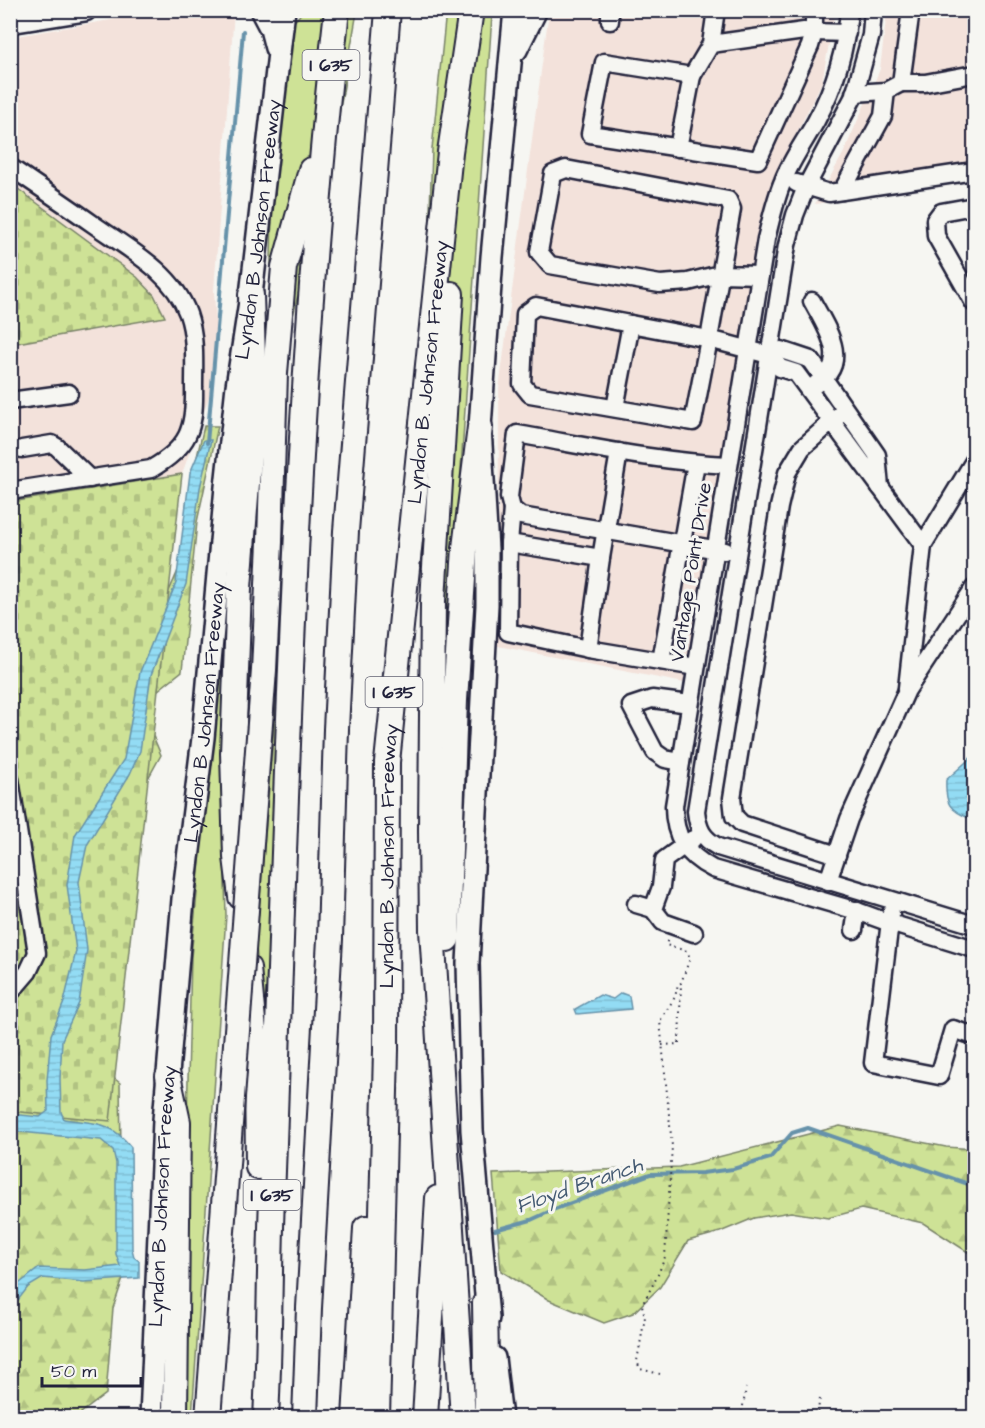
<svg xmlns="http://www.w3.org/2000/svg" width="985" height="1428" font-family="'Architects Daughter',sans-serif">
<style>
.built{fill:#f3e2db}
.green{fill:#cee296;stroke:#788268;stroke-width:1.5}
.forest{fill:url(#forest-firs);stroke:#788268;stroke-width:1.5}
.cemetery{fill:url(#cemetery-stones);stroke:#788268;stroke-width:1.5}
.water{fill:url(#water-rules);stroke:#6692aa;stroke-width:1.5}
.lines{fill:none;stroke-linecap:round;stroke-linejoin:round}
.stream{stroke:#6692aa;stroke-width:4}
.minor-casing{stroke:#22223b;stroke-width:21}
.major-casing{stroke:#22223b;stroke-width:26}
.highway-casing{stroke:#22223b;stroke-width:28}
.path{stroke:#22223b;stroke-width:2;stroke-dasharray:1.5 4.5;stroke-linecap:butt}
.minor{stroke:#f6f6f2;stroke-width:16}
.major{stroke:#f6f6f2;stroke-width:21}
.highway{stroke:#f6f6f2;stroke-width:24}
.highway-bridge-casing{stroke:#22223b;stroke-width:28;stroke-linecap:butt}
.highway-bridge{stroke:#f6f6f2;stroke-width:24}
.labels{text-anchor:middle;stroke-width:6;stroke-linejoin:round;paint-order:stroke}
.shield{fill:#f6f6f2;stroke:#626272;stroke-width:1.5}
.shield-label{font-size:18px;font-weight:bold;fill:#22223b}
.street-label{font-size:20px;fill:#22223b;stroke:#f6f6f2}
.water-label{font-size:21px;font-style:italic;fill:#445a72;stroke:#f6f6f2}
</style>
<defs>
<pattern id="forest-firs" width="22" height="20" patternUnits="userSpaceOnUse" patternTransform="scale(1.5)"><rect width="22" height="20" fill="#cee296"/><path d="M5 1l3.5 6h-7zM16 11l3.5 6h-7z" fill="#b1c282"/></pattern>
<pattern id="cemetery-stones" width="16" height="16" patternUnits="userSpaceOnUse" patternTransform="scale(1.5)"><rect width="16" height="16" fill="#cee296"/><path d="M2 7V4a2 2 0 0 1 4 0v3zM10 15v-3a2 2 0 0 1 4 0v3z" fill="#b1c282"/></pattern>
<pattern id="water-rules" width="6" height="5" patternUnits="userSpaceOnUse" patternTransform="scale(1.5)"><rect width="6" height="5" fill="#93dcf4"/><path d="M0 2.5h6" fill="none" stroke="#7ebcd2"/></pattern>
</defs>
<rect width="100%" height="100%" fill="#f6f6f2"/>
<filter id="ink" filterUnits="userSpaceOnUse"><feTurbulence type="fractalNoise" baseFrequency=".0167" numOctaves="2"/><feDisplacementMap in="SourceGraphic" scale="12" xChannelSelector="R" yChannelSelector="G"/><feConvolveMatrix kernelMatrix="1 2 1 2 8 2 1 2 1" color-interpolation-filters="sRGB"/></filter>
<g filter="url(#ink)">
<g class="built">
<path d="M163,11H234L214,291L217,345L211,391L182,474L11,502V344L164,317L154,295L137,277L11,183V37Z"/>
<path d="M549,11H835L822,82L773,181L684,683L498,646L499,389Z"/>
<path d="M887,11H974V179L815,204L843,154L880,69Z"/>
</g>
<g class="green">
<path d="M303,11L357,12L337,126L291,325L266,487L257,482L269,354L272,211L294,22Z"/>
<path d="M446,11H491L492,15L441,760L422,461L432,149Z"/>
<path d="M233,510L222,785L226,915L192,1417L186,1418L184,1245L191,957Z"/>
<path d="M278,675L271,949L264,1031L256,947Z"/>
</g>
<g class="forest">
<path d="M204,426H218L197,522L182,671L152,695L153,736L161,755L133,806L90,1059L120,1083L123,1279L113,1308L106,1394L81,1413L83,1417H11L10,1053L149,637L187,550L186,505Z"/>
<path d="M840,1126L946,1147L974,1149V1256L923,1223L861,1209L828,1218L791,1212L754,1218L720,1232L688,1241L660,1287L633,1313L604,1323L549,1300L501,1271L493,1174L679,1167Z"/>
</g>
<g class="cemetery">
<path d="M10,183L137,277L154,295L165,317L11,344Z"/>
<path d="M182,474L110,1121L11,1111V502Z"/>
</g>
<g class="water">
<path d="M204,440H211L200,488L186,584L151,675L140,751L130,774L87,845L79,882L87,950L79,1003L62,1040L60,1079L61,1112L64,1119C96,1124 109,1120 131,1147L132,1249L134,1257L139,1261V1278L84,1282L43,1278L28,1287L11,1309V1290L39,1268L85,1270L120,1266L116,1254V1163L113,1150L101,1140L11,1131V1114L40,1117L48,1111L47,1080L51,1035L64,1002L76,951L67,885L75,835L124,759L140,672L176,583L190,473Z"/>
<path d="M974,755V818L971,819C949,810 945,804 946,780Z"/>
<path d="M621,993L629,996L631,1009L577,1014L575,1009L600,995L613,999Z"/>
</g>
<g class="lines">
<g class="stream">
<path d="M207,443L243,31"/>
<path d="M495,1230L531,1220L555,1209L650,1174L702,1173L733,1169L770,1158L792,1133L808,1128L974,1186"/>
</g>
<defs>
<g id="minor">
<path d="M814,10V32L804,31L711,44L692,76L604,62L590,134L758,160L810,46L814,32L847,33"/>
<path d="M849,10C846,50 835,86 816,121C805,141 791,160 783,181C775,200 771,220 766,239L674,806C674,837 686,855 713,869L857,911L890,923L974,949"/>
<path d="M873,10L871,35L854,96L806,187L795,215L787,245L696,811C698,829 702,838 718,847L974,925"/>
<path d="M610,21V10"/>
<path d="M711,44L716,10"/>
<path d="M901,83H925L974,74"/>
<path d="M854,93L886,91L901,83L911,10"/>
<path d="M678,148L692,76"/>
<path d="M10,167C38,186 66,205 93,224C127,248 173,272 188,314C196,337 194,363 194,387C195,429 189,447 151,469L10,491"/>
<path d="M796,183L829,193L842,191L883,116L886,91"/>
<path d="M842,191L974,171"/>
<path d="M974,206L941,212L935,220L936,236L974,303"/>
<path d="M760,275L720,274L688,282L660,284L550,265L539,252L553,174L566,169L728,200L732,209L709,339L536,306L525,314L522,384L530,394L693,422L709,339L769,355L781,350L811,360L877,455L880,487"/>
<path d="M812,301C826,327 852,363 816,384"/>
<path d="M769,355L780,368L796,373L923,545"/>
<path d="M10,401L69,393"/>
<path d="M615,408L631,324"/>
<path d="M22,449L52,444L57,447L90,479"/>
<path d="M619,452L601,558L509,543L508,632L588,649L696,667"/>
<path d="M509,543L512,509"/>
<path d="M725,551L521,516L512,509L509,497L517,434C587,446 658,462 729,465"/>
<path d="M588,649L601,558"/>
<path d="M661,661L696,463"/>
<path d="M907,688L923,545L974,461"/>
<path d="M681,762L665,759L655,752L631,706L652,699L690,704"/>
<path d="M10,779L37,953L28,972L10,993"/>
<path d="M693,839L664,860L661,887L653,909L663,922L694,933"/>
<path d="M837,855L742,824L734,816L732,798L779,507L787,473L802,448L845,410"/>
<path d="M828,881L849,819L907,690L974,588"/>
<path d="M636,904L653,909"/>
<path d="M891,913L873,1063L939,1076L953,1029L974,1036"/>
<path d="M854,930L857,911"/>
</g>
<g id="major">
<path d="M261,10L271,29L276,48"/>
<path d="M10,22L85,10"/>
<path d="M516,50L536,10"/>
<path d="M488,1318L472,1130L468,963L487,605V549L480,427L492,257L515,10"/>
<path d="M494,1358L501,1418"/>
<path id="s1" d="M151,1418L164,1120L183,899L203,738L226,487L237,386L251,295L284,10"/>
</g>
<g id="highway">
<path d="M451,294L433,601L431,831L432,930L463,1418"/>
<path d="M264,670L270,542L275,373L284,267L311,170"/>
<path d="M241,897L236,857L233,753L239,588L254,391L251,295"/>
<path d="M447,939L455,700L465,548L480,427"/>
<path d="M248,968L257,1063L258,1167"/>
<path d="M168,1076L178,1122L175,1418"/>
<path d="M485,1303L487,1418"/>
<path d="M266,1418C270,1344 269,1271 272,1198C287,802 293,404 337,10"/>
<path d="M305,1418L309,1308L330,939L336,729L346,531L388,10"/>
<path d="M355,1418L366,1228"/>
<path id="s2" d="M377,1418L386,1050L387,762L450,152L471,10"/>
<path d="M425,1418L438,1198"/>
</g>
</defs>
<use href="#minor" class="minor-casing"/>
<use href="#major" class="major-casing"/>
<use href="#highway" class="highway-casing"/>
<g class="path">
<path d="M10,256H11"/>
<path d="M662,1045L679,1044L681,983"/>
<path d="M660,1374L640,1369L637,1361L645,1317L642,1305L657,1277L665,1257L672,1146L660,1021L675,997L678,984L681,983L690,958L687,951L666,945L668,938"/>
<path d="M820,1399L817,1414L836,1418"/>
<path d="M741,1418L746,1388"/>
</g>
<use href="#minor" class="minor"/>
<use href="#major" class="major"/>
<use href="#highway" class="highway"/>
<defs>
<path id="highway-bridge" d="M208,1418L264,670"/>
</defs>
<use href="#highway-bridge" class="highway-bridge-casing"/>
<use href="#highway-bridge" class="highway-bridge"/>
</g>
</g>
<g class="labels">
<g class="shield">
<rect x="302.5" y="50" width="57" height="30" rx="4.5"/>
<rect x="365.5" y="677" width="57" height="30" rx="4.5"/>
<rect x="243.5" y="1180" width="57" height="30" rx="4.5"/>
</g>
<g class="shield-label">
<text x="331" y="71">I 635</text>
<text x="394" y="698">I 635</text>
<text x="272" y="1201">I 635</text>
</g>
<g class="street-label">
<text dy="7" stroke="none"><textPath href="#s1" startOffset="1194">Lyndon B Johnson Freeway</textPath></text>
<text dy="7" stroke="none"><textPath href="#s2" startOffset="1048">Lyndon B. Johnson Freeway</textPath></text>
<text transform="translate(690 572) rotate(-81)" y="7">Vantage Point Drive</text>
<text dy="7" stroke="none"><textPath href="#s1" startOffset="708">Lyndon B Johnson Freeway</textPath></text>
<text dy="7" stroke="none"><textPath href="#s2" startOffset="562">Lyndon B. Johnson Freeway</textPath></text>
<text dy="7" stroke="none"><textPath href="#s1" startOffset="222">Lyndon B Johnson Freeway</textPath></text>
</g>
<g class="water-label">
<text transform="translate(579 1185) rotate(-19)" y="7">Floyd Branch</text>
</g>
</g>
<rect width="985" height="1428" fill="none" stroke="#f6f6f2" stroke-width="36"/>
<rect x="18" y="18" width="949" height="1392" fill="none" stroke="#22223b" stroke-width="2" filter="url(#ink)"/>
<path d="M42 1377v9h99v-9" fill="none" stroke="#22223b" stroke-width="3"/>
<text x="51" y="1377" font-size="18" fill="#22223b" stroke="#f6f6f2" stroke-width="4.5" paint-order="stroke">50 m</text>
</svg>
